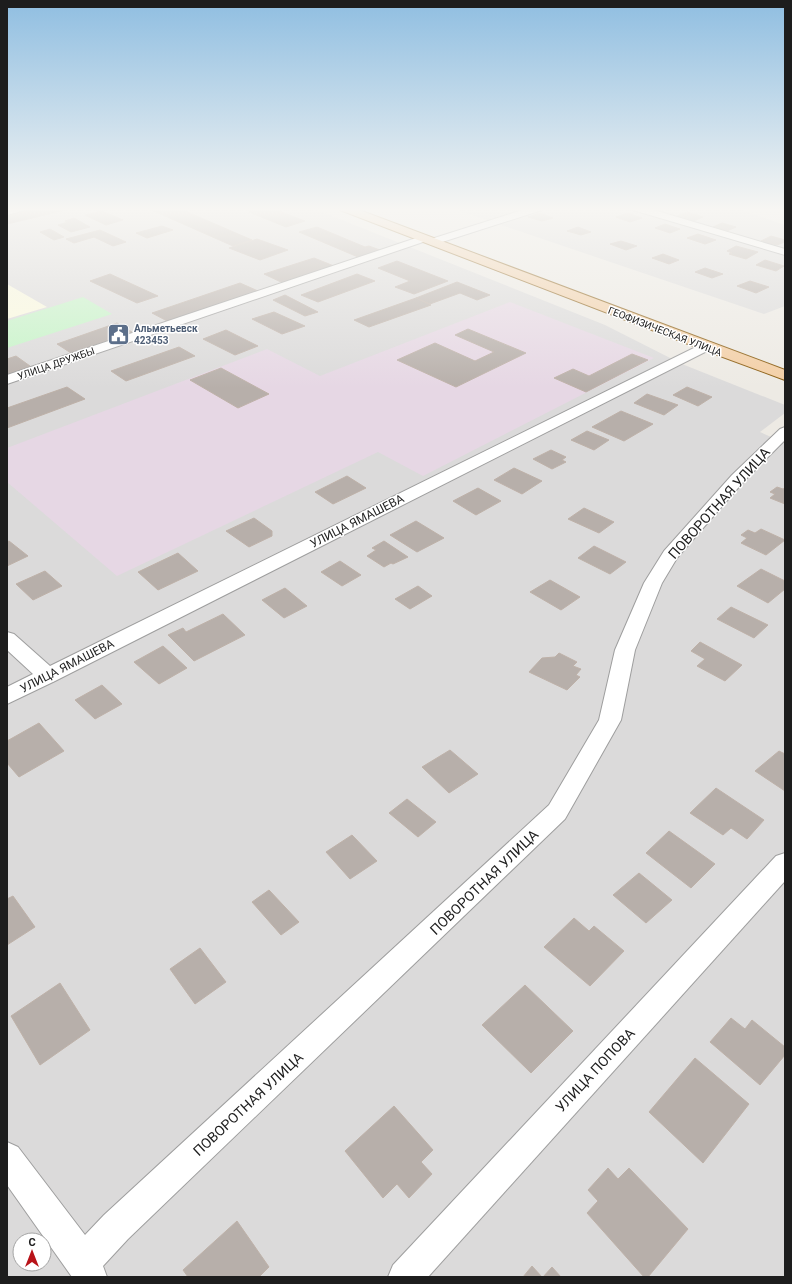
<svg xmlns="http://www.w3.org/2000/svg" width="792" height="1284" font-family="Roboto,sans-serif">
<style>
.residential{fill:#dbdada;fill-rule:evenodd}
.industrial{fill:#e6d7e4}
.education{fill:#fcfbdf}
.park{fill:#c5f4c7}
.building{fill:#b7afaa;stroke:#beb1a8}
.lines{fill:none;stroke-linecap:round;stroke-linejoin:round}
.street-casing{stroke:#9e9e9e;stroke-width:2}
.primary-casing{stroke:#895b0e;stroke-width:2}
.street{fill:#fff;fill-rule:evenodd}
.primary{fill:#f3cea4;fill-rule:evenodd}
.labels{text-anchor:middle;stroke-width:3;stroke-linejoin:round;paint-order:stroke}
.far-service-label{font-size:10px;font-weight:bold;fill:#4e5e75;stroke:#fff;text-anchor:start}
.far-street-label{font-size:10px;fill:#1d1d1d;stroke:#fff}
.street-label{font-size:12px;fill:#1d1d1d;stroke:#fff}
.near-street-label{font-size:14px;fill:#1d1d1d;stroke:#fff}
</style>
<rect width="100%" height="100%" fill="#edeae4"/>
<g class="residential">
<path d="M7,208H312L605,325L682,364L785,405V413L760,432L785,443V1277H7ZM20,1240H44V1264H20Z"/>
<path d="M451,208H736L785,225V306L764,314Z"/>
</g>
<path class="industrial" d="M510,302L654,358L423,476L378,452L117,576L7,482V448L267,349L320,376Z"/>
<path class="education" d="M7,284L47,307L7,319Z"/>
<path class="park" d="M83,297L112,314L7,348V321Z"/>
<g class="building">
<path d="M42,208H74L7,224V216Z"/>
<path d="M147,208H178L252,240L233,246Z"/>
<path d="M264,208H270L305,221L286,227L249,212Z"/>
<path d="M505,208H531L518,212Z"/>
<path d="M102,211L123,220L106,225L85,215Z"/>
<path d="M687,212L703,217L691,222L675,217Z"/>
<path d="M539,213L553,218L542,221L528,217Z"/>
<path d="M627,213L642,218L630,222L616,217Z"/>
<path d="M74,218L90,227L71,232L58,225L68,222L65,221Z"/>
<path d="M722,223L736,227L727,231L713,227Z"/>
<path d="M665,224L680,229L670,233L655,228Z"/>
<path d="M162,226L173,230L147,238L136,233Z"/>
<path d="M317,227L365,247L369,246L380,250L358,257L299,232Z"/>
<path d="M578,227L591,232L581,235L567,231Z"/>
<path d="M50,229L64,237L54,240L40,232Z"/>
<path d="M100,230L126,242L113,246L94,237L74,243L66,239Z"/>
<path d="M698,234L716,240L705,244L687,238Z"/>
<path d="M771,236L785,240V242L777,245L761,241Z"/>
<path d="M257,239L288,250L260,260L229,248Z"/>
<path d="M621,241L637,246L626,250L610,244Z"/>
<path d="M736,246L758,252L746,259L729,254L732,253L727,251Z"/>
<path d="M663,254L679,260L669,264L652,258Z"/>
<path d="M314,258L334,266L283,283L264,274Z"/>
<path d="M765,260L784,266L776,271L756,265Z"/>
<path d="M397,261L448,281L414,294L395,287L410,281L378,268Z"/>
<path d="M705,268L723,274L712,278L695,272Z"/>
<path d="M110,274L158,296L137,303L90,281Z"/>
<path d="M357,274L375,281L318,302L301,295Z"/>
<path d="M750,281L769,287L756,293L737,286Z"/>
<path d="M457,282L490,295L477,300L460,293L430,304L416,298Z"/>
<path d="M240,283L258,291L169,322L152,313Z"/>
<path d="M285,295L318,312L305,316L273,300Z"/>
<path d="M416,298L431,305L369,327L354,320Z"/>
<path d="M274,312L305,326L282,334L252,319Z"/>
<path d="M117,323L132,332L71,353L57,344Z"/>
<path d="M468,329L526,353L456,387L397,360L435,343L475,361L494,352L455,335Z"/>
<path d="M226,330L258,346L235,355L203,339Z"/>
<path d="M179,347L195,356L126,381L111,371Z"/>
<path d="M632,354L648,360L586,392L554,378L573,369L589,376Z"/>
<path d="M16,356L30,366L7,374V359Z"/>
<path d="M221,368L269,394L238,408L190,380Z"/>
<path d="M67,387L85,399L7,428V408Z"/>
<path d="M687,387L712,397L698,406L673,395Z"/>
<path d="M647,394L678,405L664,415L634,403Z"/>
<path d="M621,411L653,424L624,441L592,427Z"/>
<path d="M587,431L609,440L594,450L571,440Z"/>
<path d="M551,450L566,457L562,460L566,462L552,469L533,459Z"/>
<path d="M514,468L542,481L522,494L494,480Z"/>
<path d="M347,476L366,488L333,504L315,492Z"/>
<path d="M777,487L783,489L785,488V504L770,498L775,494L770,492Z"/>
<path d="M478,488L501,501L476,515L453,501Z"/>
<path d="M584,508L614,522L599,533L568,519Z"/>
<path d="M254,518L272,531V536L249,547L226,531Z"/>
<path d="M416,521L444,538L417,552L390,535Z"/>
<path d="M761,529L785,540L766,555L741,543L747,538L741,535L748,530L755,533Z"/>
<path d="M9,541L28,556L7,566V542Z"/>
<path d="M384,541L408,557L393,564L391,563L384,567L367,556L376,550L372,548Z"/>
<path d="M594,546L626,562L610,574L578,558Z"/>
<path d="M178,553L198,571L158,590L138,572Z"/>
<path d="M340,561L361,575L342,586L321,572Z"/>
<path d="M761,569L785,581V589L768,603L737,586Z"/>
<path d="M45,571L62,586L33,600L16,584Z"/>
<path d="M550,580L580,597L561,610L530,592Z"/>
<path d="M418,586L432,596L410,609L395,599Z"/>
<path d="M285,588L307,606L284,618L262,600Z"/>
<path d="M731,607L768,625L754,638L717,619Z"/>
<path d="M223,614L245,635L194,661L168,635L183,628L186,632Z"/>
<path d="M700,642L742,665L725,681L697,666L705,659L691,651Z"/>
<path d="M163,646L187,668L159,684L134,662Z"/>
<path d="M559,653L577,662L573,666L581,669L576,675L580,677L567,690L529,672L542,658L555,657Z"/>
<path d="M102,685L122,704L95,719L75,700Z"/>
<path d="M39,723L64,751L19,777L7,763V741Z"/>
<path d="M450,750L478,774L449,793L422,767Z"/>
<path d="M779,751L785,754V791L755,771Z"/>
<path d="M716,788L764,820L747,839L731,828L723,835L690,813Z"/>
<path d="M407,799L436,822L418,837L389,813Z"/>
<path d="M669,831L715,864L691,888L646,853Z"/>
<path d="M352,835L377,861L350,879L326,852Z"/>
<path d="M639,873L672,900L646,923L613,895Z"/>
<path d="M269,890L299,922L281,935L252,902Z"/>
<path d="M13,896L35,927L7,945V899Z"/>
<path d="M574,918L589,931L594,926L624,951L590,986L544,947Z"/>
<path d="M200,948L226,982L195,1004L170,969Z"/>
<path d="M60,983L90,1030L40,1065L11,1016Z"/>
<path d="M525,985L573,1031L531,1073L482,1025Z"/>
<path d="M731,1018L745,1029L752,1020L785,1047V1055L760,1085L710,1042Z"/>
<path d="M695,1058L749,1104L703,1163L649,1112Z"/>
<path d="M394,1106L433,1150L421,1162L432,1174L409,1198L397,1184L383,1198L345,1151Z"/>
<path d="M608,1168L618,1179L629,1168L688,1229L648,1277H644L587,1213L598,1201L588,1190Z"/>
<path d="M237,1221L269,1267L259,1277H188L183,1270Z"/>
<path d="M532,1266L542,1277H523Z"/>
<path d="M552,1267L561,1277H543Z"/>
</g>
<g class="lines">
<defs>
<g id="street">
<path d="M11,208H27L25,210L7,215V209Z"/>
<path d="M529,208H544L542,210L436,244L432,245L427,242L428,240Z"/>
<path d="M631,208H647L785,249V255L633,210Z"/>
<path d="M422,236L427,239L426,241L7,384V375Z"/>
<path d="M706,342L711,343L713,346L711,349L55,681L7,704V687L33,674L7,650V632L14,634L50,666Z"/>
<path d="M785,427V440L744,481L677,558L662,583L635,650L621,720L565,819L128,1239L103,1266L107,1277H72L7,1185V1142L18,1147L85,1235L104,1215L549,805L599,720L615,650L644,583L664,551L732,475L780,429Z"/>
<path d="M785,853V881L428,1277H388L393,1265L776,856Z"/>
</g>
<path id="primary" d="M339,208H354L785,370V380L701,349L340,210Z"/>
</defs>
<use href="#street" class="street-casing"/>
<use href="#primary" class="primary-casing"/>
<use href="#street" class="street"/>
<use href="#primary" class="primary"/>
</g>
<linearGradient id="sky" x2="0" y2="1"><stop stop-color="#8fbee1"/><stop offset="0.54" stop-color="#f7f6f3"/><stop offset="1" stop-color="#f7f6f3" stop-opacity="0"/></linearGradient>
<rect width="792" height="388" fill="url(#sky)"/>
<defs>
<symbol id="civic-square" viewBox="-11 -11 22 22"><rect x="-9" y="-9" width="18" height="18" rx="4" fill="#5c6f8a" stroke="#fff"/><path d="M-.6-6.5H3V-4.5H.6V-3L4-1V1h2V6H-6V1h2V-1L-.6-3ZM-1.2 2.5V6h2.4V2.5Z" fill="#fff"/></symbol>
</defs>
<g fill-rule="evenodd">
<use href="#civic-square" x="106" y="322" width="25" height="25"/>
</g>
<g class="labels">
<g class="far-service-label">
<text x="134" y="332">Альметьевск<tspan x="134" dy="12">423453</tspan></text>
</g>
<g class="far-street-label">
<text transform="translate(665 331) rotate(21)" y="4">ГЕОФИЗИЧЕСКАЯ УЛИЦА</text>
<text transform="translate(56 363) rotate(-19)" y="4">УЛИЦА ДРУЖБЫ</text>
</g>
<g class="street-label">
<text transform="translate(357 521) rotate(-27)" y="4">УЛИЦА ЯМАШЕВА</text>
<text transform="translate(67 666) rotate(-27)" y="4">УЛИЦА ЯМАШЕВА</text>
</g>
<g class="near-street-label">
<text transform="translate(719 503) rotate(-48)" y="5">ПОВОРОТНАЯ УЛИЦА</text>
<text transform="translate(484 882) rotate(-44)" y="5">ПОВОРОТНАЯ УЛИЦА</text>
<text transform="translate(595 1070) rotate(-47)" y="5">УЛИЦА ПОПОВА</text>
<text transform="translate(248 1104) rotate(-43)" y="5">ПОВОРОТНАЯ УЛИЦА</text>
</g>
</g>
<rect width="792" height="1284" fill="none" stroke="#1d1d1d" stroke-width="16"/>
<g transform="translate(32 1252)"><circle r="19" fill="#ffffff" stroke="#a5a5a5"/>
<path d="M0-3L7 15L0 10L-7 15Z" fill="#b81319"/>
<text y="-6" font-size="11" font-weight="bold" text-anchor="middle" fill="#1d1d1d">С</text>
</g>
</svg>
